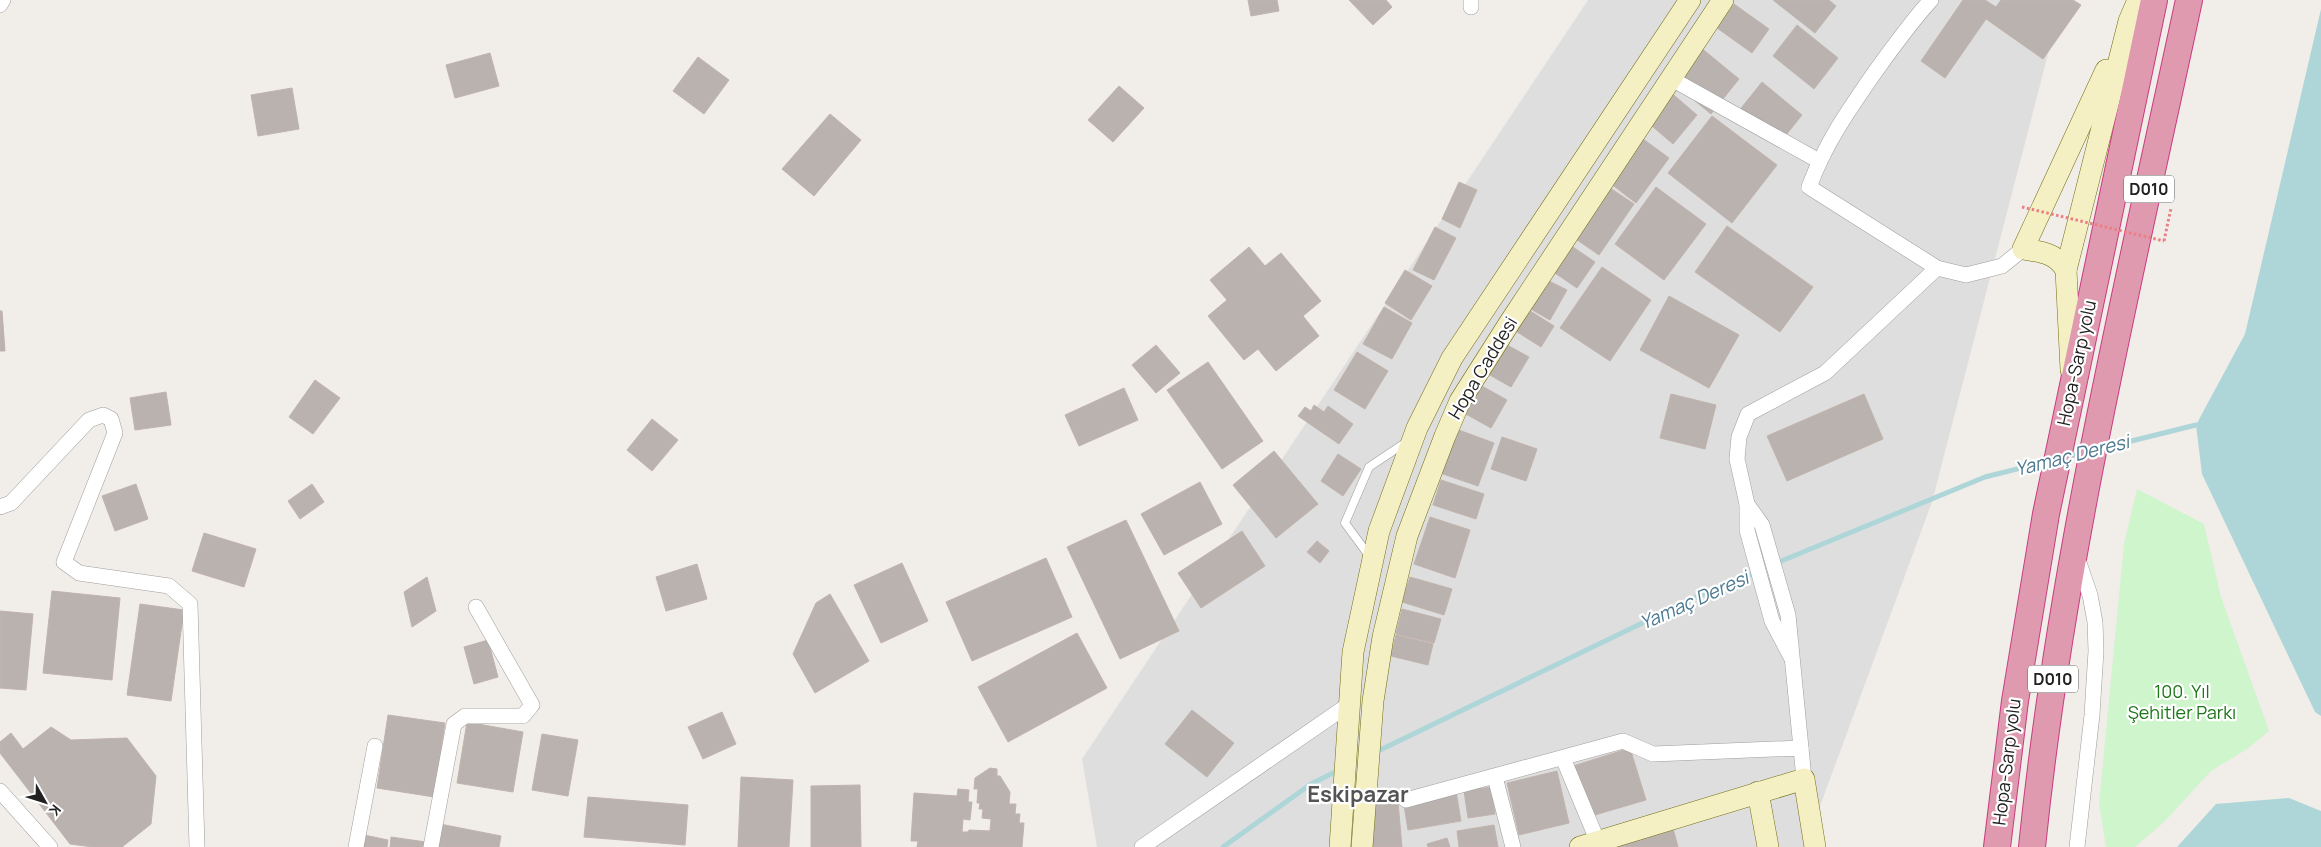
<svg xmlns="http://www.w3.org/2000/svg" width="2321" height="847" font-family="Manrope,sans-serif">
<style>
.residential{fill:#dfdedf}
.park{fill:#cef5cc}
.water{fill:#aed6d9}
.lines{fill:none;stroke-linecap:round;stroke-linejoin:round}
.stream{stroke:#aed6d9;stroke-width:5}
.building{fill:#bab2af;stroke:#c1b3ad}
.lane-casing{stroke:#9e9e9e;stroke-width:9}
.street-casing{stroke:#9e9e9e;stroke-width:16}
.secondary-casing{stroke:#706d11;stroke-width:22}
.highway-casing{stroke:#ca3b80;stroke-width:28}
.path{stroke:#ec7e83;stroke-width:3;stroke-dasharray:2.5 2.5;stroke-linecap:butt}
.lane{stroke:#fff;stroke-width:8}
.street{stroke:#fff;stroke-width:15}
.secondary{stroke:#f4f0c4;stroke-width:21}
.highway{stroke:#df9ab0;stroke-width:26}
.path-bridge{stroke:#ec7e83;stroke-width:3;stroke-dasharray:2.5 2.5;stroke-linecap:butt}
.labels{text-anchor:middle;stroke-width:4.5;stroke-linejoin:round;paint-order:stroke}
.shield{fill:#fff;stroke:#646464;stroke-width:1}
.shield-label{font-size:16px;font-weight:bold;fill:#212121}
.street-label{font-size:18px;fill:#212121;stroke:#fff}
.park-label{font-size:18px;fill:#1d7718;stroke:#fff}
.water-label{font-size:19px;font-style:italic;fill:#4c7991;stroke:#fff}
.district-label{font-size:22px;font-weight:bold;fill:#545454;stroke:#fff}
</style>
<rect width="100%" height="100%" fill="#f1ede9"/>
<path class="residential" d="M1588,0H2062L1932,502L1805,847H1097L1082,759Z"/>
<path class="park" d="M2137,489L2204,524L2221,597L2269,731L2247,749L2211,771L2164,822L2135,847H2106L2099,804L2124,544Z"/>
<g class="water">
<path d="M2321,9V716L2315,712L2202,474L2196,425L2245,334Z"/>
<path d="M2289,798L2321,811V847H2177L2216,804Z"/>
</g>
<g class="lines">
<g class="stream">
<path d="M2103,448L2196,425"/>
<path d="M2067,457L2085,452"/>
<path d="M1774,564L1985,477L2049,461"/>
<path d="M1374,753L1694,598L1757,572"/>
<path d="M1223,847L1311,784L1339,770"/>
</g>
</g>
<g class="building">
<path d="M1248,0H1277L1279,11L1251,16Z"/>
<path d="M1349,0H1386L1392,7L1373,25Z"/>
<path d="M1773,0H1829L1836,6L1815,33Z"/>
<path d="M1963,0H1985L1996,7L2001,0H2073L2081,5L2043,59L1986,19L1945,78L1921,61Z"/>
<path d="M1734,4L1769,29L1752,53L1717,28Z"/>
<path d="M1797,25L1838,58L1814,89L1773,56Z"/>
<path d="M1700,47L1739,79L1711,114L1672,82Z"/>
<path d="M490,53L499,86L455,98L446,65Z"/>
<path d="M698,57L729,80L704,114L673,91Z"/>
<path d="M1762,82L1802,115L1778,145L1738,112Z"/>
<path d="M1119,86L1144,108L1113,142L1088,120Z"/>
<path d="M292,88L299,129L258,136L251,95Z"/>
<path d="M1669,91L1697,115L1673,144L1645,120Z"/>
<path d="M830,114L861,140L814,196L782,169Z"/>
<path d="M1712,116L1777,165L1732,223L1668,173Z"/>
<path d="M1639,136L1669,158L1636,203L1606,180Z"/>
<path d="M1459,182L1477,190L1460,228L1442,219Z"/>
<path d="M1604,184L1634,204L1599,255L1570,235Z"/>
<path d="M1656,187L1706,224L1664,280L1615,244Z"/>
<path d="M1727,226L1813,287L1780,332L1695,272Z"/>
<path d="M1435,227L1456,238L1434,280L1413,270Z"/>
<path d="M1567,243L1595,262L1577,288L1549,269Z"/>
<path d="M1249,247L1265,266L1281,253L1321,301L1303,316L1319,336L1276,371L1258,349L1244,360L1208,316L1227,300L1210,280Z"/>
<path d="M1602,267L1651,300L1610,361L1560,328Z"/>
<path d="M1405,270L1432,286L1411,320L1385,303Z"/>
<path d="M1545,279L1567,290L1550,320L1529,308Z"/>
<path d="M1669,296L1739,335L1709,388L1640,350Z"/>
<path d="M1384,307L1412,323L1392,359L1363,344Z"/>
<path d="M1527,309L1554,326L1541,347L1514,330Z"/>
<path d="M0,311H2L5,351H0Z"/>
<path d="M1498,340L1529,357L1511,387L1481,370Z"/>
<path d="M1156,345L1180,373L1156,393L1132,365Z"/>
<path d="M1357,352L1388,371L1365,409L1334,390Z"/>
<path d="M1208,362L1263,441L1222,469L1167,390Z"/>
<path d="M315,380L340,398L313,434L289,417Z"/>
<path d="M1480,385L1507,400L1491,428L1464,413Z"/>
<path d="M1124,388L1138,420L1079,446L1065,415Z"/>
<path d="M166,392L171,425L135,430L130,398Z"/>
<path d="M1671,394L1716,405L1705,449L1660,438Z"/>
<path d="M1864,394L1883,439L1787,481L1767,436Z"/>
<path d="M1314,405L1324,412L1328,406L1353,424L1339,444L1298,416L1305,407L1311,411Z"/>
<path d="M652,419L678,440L652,471L627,450Z"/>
<path d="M1456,429L1494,443L1478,486L1440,473Z"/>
<path d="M1502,437L1537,449L1526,481L1491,469Z"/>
<path d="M1274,451L1318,504L1276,538L1233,485Z"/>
<path d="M1338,454L1361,469L1343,496L1321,481Z"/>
<path d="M1441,480L1484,494L1476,519L1433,505Z"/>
<path d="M1200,482L1222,524L1164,555L1141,514Z"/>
<path d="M136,484L148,519L115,531L102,496Z"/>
<path d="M312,484L324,502L300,519L288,501Z"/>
<path d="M1430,517L1470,530L1455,578L1414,564Z"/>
<path d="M1126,520L1179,631L1120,659L1067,547Z"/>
<path d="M1242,531L1265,566L1201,608L1178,573Z"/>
<path d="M204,533L256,549L244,587L192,571Z"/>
<path d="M1317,541L1329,551L1320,563L1307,552Z"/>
<path d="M1046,558L1072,617L972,661L946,602Z"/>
<path d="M902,563L928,621L881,643L854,585Z"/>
<path d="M697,564L707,599L666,611L656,577Z"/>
<path d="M427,577L436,611L412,627L404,592Z"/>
<path d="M1410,577L1452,589L1444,615L1402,602Z"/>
<path d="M52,591L120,598L112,680L43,673Z"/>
<path d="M830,594L869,661L815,693L793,654L816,603Z"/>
<path d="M140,604L184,610L171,701L127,695Z"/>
<path d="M1402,609L1441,619L1434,643L1396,634Z"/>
<path d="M0,611L33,614L26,690L0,688Z"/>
<path d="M1077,633L1107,688L1008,742L978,687Z"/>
<path d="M1396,635L1433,644L1428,665L1391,656Z"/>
<path d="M488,640L498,677L474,684L464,647Z"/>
<path d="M1192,710L1234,743L1207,777L1165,744Z"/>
<path d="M722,712L736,744L703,759L688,727Z"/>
<path d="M388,715L445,723L434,797L377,788Z"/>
<path d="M467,722L523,732L513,792L457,783Z"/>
<path d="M51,727L71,740L127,738L156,776L151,824L122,847H93L70,844L0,753V742L11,733L23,749Z"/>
<path d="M542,734L578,740L568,796L532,790Z"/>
<path d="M1630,748L1646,800L1588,817L1573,766Z"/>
<path d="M990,768L997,769V776H1000L1010,792L1009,804H1016L1015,814H1020L1019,823H1024L1022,847H917L918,841H911L914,793L957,796L958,789L969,790L968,802H972L970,820L963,819L962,832H968L969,830L990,831L991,819L982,818L983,809H979L980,803H977L978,789H974L975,778Z"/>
<path d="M1557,771L1569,823L1519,835L1507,783Z"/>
<path d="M741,777L793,780L789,847H738Z"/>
<path d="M860,785L861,847H811V786Z"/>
<path d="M1491,787L1495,814L1468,818L1464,791Z"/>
<path d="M1456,791L1461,821L1408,830L1403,799Z"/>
<path d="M588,797L688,805L685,845L584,837Z"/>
<path d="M1398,802L1402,847H1370L1365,806Z"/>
<path d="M440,824L501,836L499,847H435Z"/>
<path d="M1494,825L1498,847H1459L1457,831Z"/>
<path d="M1673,828L1678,847H1608Z"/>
<path d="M364,835L388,840L387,847H361Z"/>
<path d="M391,837L426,842L425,847H390Z"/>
<path d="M1447,838L1450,847H1428L1427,844Z"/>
</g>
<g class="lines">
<defs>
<path id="lane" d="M1370,557L1345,523L1369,467L1405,443"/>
<g id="street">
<path d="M1931,0C1910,23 1893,47 1875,72C1848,111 1826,142 1809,187L1937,268L1966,275L2002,266L2023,249"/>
<path d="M0,5L3,0"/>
<path d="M1471,7V0"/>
<path d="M1670,78L1819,161"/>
<path d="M1747,504L1762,525L1788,615L1801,748"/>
<path d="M0,507L11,503L89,420L103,415L111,419L115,433L64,562L79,573L169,586L190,604L197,847"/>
<path d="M1791,657L1772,621L1747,530V504L1737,459L1739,437L1748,414L1825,373L1937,268"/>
<path d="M1563,758L1600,847"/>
<path d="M1495,777L1513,847"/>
<path d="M0,791L50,847"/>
<path d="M1406,800L1623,741L1653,754L1801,748L1804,779"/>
<path d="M356,847L375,746"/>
<path d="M431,847L454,724L465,716H523L532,705L476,607"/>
<path d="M1142,847L1351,703"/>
<path d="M2077,847L2092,715L2096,651L2095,622L2090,595L2077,557"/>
</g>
<g id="secondary">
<path d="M2066,270C2056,253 2042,252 2023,249L2106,70"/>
<path d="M2071,370L2066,270L2129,21L2138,0"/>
<path d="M1758,792L1768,847"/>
<path d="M1340,847L1353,652L1379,531L1417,428L1452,358L1690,0"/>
<path d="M1362,847L1373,701L1383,637L1407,536L1445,436L1460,401L1510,322L1723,0"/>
<path d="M1580,847L1804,779L1815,847"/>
</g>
<g id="highway">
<path d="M1997,847L2015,701L2046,514L2154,0"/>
<path d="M2032,847C2061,561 2129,281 2189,0"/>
</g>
</defs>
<use href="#lane" class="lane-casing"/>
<use href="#street" class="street-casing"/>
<use href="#secondary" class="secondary-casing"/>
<use href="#highway" class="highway-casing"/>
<path class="path" d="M2164,241L2171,208"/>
<use href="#lane" class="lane"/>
<use href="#street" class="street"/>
<use href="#secondary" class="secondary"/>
<use href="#highway" class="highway"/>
<path class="path-bridge" d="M2022,207L2164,241"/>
</g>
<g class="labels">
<g class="shield">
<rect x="2124" y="175.5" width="50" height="27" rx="4"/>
<rect x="2028" y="665.5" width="50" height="27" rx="4"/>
</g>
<g class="shield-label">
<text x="2149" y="195">D010</text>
<text x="2053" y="685">D010</text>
</g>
<g class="street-label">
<text transform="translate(2077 363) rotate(-78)" y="6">Hopa-Sarp yolu</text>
<text transform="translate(1483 368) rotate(-59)" y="6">Hopa Caddesi</text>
<text transform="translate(2007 762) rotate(-83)" y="6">Hopa-Sarp yolu</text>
</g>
<g class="park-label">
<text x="2182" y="698">100. Yıl<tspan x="2182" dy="21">Şehitler Parkı</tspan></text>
</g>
<g class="water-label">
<text transform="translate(2072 455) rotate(-14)" y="7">Yamaç Deresi</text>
<text transform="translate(1694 600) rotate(-24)" y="7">Yamaç Deresi</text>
</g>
<g class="district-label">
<text x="1358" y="802">Eskipazar</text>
</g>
</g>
<g transform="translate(45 802) rotate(129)" stroke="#ffffff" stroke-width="4" paint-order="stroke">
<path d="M0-4L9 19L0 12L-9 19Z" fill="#212121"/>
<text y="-8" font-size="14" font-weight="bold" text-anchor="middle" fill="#212121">K</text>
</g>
</svg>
